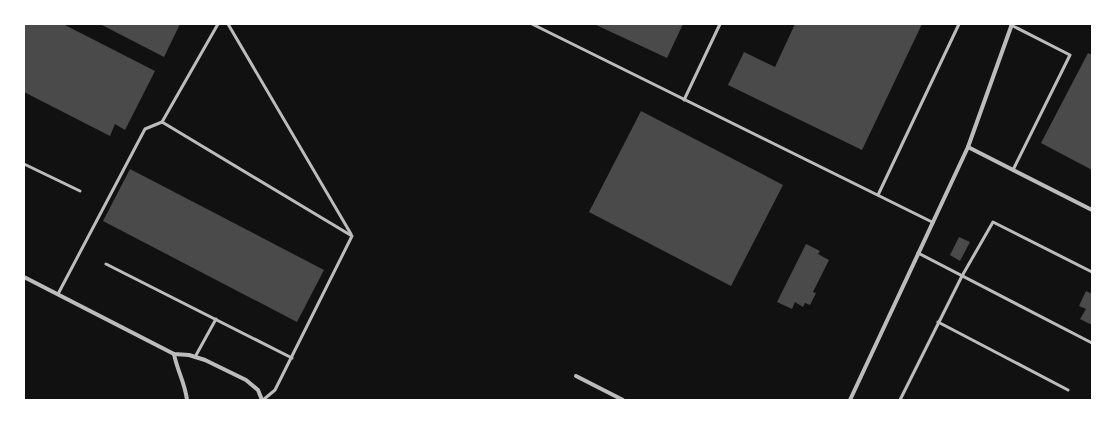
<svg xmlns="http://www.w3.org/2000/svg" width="1116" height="424" font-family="Inter,sans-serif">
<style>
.building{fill:#4a4a4a}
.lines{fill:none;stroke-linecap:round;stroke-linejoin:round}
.service{stroke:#bcbcbc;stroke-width:3}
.minor{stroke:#bcbcbc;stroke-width:4}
</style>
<rect width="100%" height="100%" fill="#111"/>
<g class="building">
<path d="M24,24H63L155,71L125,130L115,124L110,136L24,92Z"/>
<path d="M100,24H180L164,57Z"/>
<path d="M594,24H683L667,58Z"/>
<path d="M795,24H922L862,150L728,85L744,52L775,67Z"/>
<path d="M1088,53L1092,55V170L1041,143Z"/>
<path d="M641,111L783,185L731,286L589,212Z"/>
<path d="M130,169L324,270L297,322L103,221Z"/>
<path d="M959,237L970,242L960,261L950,255Z"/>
<path d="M806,244L820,251L818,254L829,260L813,292L816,293L810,305L805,303L803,307L795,302L792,309L777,302Z"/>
<path d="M1086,291L1092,294V325L1080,319L1086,309L1079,306Z"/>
</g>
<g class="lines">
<g class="service">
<path d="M228,24L351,234"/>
<path d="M532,24L932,222"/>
<path d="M1011,25L1070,55L1013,170"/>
<path d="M684,100L720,24"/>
<path d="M162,122L218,24"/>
<path d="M24,164L80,191"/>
<path d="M878,195L959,24"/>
<path d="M918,253L1092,343"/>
<path d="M106,264L292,358"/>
<path d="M58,294L145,129L162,122L352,236L275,390L263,400"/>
<path d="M938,322L1068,390"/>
<path d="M195,357L216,319"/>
<path d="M900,400L962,276L993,222L1092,272"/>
</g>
<g class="minor">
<path d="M968,147L1092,210"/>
<path d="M24,277L174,354L189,355L205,360L246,380L258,390L262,400"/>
<path d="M174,354C177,370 185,383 187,400"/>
<path d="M576,376L623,400"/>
<path d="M850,400L968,147L1012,24"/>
</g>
</g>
<rect width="1116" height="424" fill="none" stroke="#ffffff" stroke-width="50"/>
</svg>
